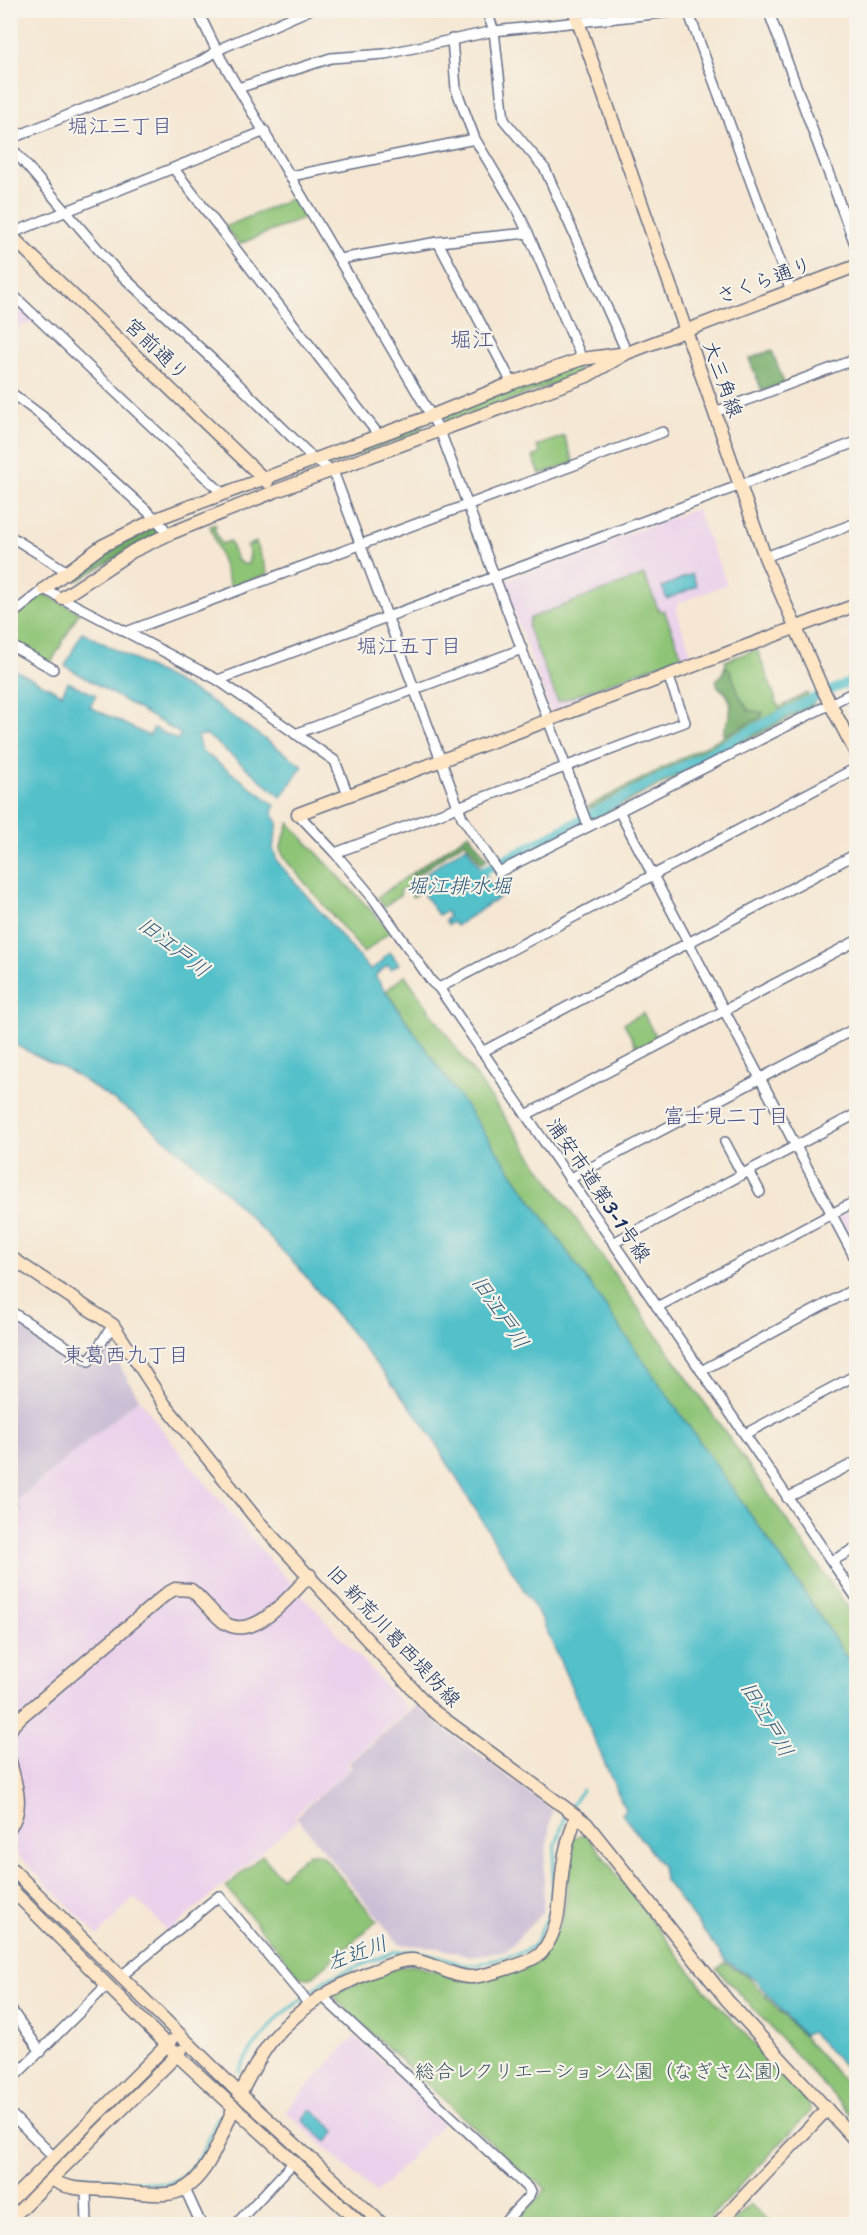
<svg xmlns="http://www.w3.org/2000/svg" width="867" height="2235" font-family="Sriracha,'Klee One',sans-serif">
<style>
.built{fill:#ebd1eb}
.industrial{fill:#cbbfd5}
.green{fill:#8ec476;stroke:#547a6a;stroke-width:1.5}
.forest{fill:#72aa67;stroke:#466c62;stroke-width:1.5}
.water{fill:#53c0ca;stroke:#377894;stroke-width:1.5}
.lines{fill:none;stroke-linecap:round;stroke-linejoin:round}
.stream{stroke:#53c0ca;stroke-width:3}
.canal{stroke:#53c0ca;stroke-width:9}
.street-casing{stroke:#676f87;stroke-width:12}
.secondary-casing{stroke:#676f87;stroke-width:15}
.street{stroke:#fff;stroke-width:9}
.secondary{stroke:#fde5c5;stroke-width:12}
.labels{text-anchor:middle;stroke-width:4.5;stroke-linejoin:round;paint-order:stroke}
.street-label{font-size:20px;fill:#1b2f5e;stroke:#f7f3e8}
.park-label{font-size:20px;fill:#385464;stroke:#f7f3e8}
.neighbourhood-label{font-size:21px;fill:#4d538c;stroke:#f7f3e8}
.water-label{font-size:21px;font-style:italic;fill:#2c5a7e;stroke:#f7f3e8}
.quarter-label{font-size:22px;fill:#4d538c;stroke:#f7f3e8}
</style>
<rect width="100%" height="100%" fill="#f7f3e8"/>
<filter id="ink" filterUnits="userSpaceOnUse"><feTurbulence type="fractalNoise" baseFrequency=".0167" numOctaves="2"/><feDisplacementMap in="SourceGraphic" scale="12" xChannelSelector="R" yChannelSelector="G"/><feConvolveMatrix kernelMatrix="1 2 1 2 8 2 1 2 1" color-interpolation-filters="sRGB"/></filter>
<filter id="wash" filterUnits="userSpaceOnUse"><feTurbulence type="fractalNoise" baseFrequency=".008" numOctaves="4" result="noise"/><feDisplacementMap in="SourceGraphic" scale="24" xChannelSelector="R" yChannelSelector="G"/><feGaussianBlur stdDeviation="1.35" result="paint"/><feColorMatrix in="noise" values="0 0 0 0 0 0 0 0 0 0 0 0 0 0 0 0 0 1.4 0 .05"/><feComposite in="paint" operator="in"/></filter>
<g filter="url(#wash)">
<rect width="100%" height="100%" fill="#f5e7d3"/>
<g class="built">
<path d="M11,297L35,321L11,330Z"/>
<path d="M696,509L727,584L678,603L676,611L693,659L551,712L503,583L504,580Z"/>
<path d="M856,1207V1252L838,1217Z"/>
<path d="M139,1398L173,1444L269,1559L408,1710L347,1763L350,1769L294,1815L298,1820L169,1932L134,1897L98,1936L11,1848L10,1536L18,1529L11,1520L15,1501Z"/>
<path d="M355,2036L445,2121L376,2194L285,2111Z"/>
</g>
<g class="industrial">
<path d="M10,1316L91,1368L108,1340L123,1372L139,1398L16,1501L23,1511L12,1520L19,1529L11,1536Z"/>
<path d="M418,1704L434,1721L552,1810L544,1866L543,1912L506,1951L470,1956L440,1948L399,1944L296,1816L352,1768L349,1763Z"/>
</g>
<g class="green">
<path d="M298,196L309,216L239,244L225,227Z"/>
<path d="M576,366L579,375L448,422L445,420L448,413Z"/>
<path d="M422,425L424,431L334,464L332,462V458Z"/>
<path d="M564,436L574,463L540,474L533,457L540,454L537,446Z"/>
<path d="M215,524L216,526L214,528L221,544L230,541C234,550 235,566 248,564L250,555L247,546L256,542L268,574L231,588L210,526Z"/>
<path d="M644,575L659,611L664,610L682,656L558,702L528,628L530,618Z"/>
<path d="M41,595H46L79,612L51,663L11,642V620Z"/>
<path d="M757,649L779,708L807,693L808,696L589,809L587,807L748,724L725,661Z"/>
<path d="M814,703L812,707L594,819L592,818Z"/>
<path d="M289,823L390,931L364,953L285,859L280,849Z"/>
<path d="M412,873L415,877L411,880L420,891L413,897L405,887L400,891L401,894L384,907L378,897Z"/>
<path d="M405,975L856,1619V1683L386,991Z"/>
<path d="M643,1013L658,1041L639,1052L624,1023Z"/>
<path d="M586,1834L704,1989L810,2105V2112L704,2224H514L546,2189L537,2181L534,2183L336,2000L333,1993L395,1968L413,1965L470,1981L531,1966L561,1923L566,1901L573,1837Z"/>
<path d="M309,1853L322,1855L377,1921L311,1978L300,1977L226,1887L262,1855L281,1877Z"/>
<path d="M725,1963L748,1977L856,2094V2120L717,1969Z"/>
<path d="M750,2204L772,2224H731Z"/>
</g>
<g class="forest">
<path d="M772,350L784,383L762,391L749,359Z"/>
<path d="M153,525L157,526L159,533L79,580L73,579L72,576L74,571L123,540Z"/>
<path d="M725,666L730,670L740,697L749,711L763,712L762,717L725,735L723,733C730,716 738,699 718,687L716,680L722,675Z"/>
<path d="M469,833L487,859L481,864L465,841L415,877L412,873Z"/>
</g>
<g class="water">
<path d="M692,574L697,586L667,599L662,587Z"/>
<path d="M82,632L206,698L303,766L281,797L207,735L197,736L201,750L275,805L272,813L278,823L273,848L277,861L370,970L384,960L383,958L390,952L399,964L391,969L388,965L375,976L801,1587L856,1672V2078L811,2032L803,2035L754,1979L726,1961L664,1879L662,1866L622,1814L625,1809L542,1620L424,1424L299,1268L213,1179L136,1115L71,1072L11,1043V668L62,694L68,682L96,695L90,707L149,736L154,728L177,740L181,734L65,666Z"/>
<path d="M466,846L500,897L456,926L453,922L448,925L445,920L449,917L446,911L438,915L422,892L427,882L424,875Z"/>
<path d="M311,2109L336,2131L327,2142L302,2120Z"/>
</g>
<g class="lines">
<g class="stream">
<path d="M571,1806L582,1790"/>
<path d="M239,2071L250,2051L279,2017L327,1979L394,1952L411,1951L429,1954L464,1965H475L524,1952L535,1944L550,1911L555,1847L567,1811"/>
<path d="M10,2172H14"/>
<path d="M79,2176L166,2184C197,2175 207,2143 218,2117"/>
</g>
<path class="canal" d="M483,871L809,700L856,679"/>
</g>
</g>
<g filter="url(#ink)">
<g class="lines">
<defs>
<g id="street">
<path d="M197,10L221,59L440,431L588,826"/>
<path d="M486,10L494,31L504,120L545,169L627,353"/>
<path d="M768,10L856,247"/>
<path d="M855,10L856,15"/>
<path d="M688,11L791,291"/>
<path d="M452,39L456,89L475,139L516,208L528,233L582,359"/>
<path d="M238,88L331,58L385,54L494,31L691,10"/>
<path d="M10,139L201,61L224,47L309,10"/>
<path d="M10,146L116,270L229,375L314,459L333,471L462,817L499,872L856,691"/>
<path d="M174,169L378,434"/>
<path d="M291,176L475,139"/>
<path d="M10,234L265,131"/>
<path d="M438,242L512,383"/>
<path d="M340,259L438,242L528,233"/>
<path d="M10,292L223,494"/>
<path d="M10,392L42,416L156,519L169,534"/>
<path d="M715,412L856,359"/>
<path d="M10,536L66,571"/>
<path d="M765,557L856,523"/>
<path d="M10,616L44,589L218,680L335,761L348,795"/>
<path d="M126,632L663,432"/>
<path d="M10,645L53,669"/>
<path d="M218,680L856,442"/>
<path d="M295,734L522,649"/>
<path d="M619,811L856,1260"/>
<path d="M298,814L335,853L373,898L432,982L439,988L856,1597"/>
<path d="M335,853L685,722L668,675"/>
<path d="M439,988L856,768"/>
<path d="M482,1052L856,854"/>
<path d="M526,1115L856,941"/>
<path d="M725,1142L742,1174"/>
<path d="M749,1171L760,1192"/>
<path d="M569,1179L856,1028"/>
<path d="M613,1243L856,1114"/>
<path d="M657,1307L856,1201"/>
<path d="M10,1311L89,1361L113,1325"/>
<path d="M701,1371L856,1288"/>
<path d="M745,1434L856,1375"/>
<path d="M787,1498L856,1462"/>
<path d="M832,1561L856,1548"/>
<path d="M120,1977L219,1896L309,2004"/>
<path d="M322,1996L531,2191L528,2197L503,2224"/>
<path d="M10,2008L41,2052"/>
<path d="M10,2081L107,1985"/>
<path d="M10,2113L54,2157"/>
<path d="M86,2189L87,2224"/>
<path d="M185,2189L201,2224"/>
<path d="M236,2224L294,2162"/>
<path d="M346,2224L353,2217"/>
</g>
<g id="secondary">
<path d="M574,10L765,557L822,688L856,753"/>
<path d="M10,235L267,482"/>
<path d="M44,589L102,546L156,519L431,416L512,383L582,359L620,354"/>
<path d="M62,598L133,551L169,534L276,491L587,376L627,353L856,266"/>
<path d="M298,814L856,605"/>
<path d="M10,1257L113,1325L165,1405L258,1521L432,1710L586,1823L727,2000L856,2141"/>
<path d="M10,1731L13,1725L22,1716L166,1594L175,1589L191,1590C203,1599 215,1617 225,1623C255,1642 291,1594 310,1575"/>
<path d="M10,1761C15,1783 25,1807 10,1827"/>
<path d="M10,1867L240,2094L382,2224"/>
<path d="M10,1888L177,2055L361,2224"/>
<path d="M240,2094C250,2076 259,2056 273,2039C301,2006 333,1987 373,1971C385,1967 400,1959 413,1960C431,1962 452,1977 470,1977C482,1977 535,1962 542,1952C564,1923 558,1894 564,1860C566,1845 571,1831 576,1817"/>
<path d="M52,2179C67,2191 92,2189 110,2190C128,2192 148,2195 166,2194C204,2193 221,2136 234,2107"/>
<path d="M10,2201L171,2041"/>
<path d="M10,2220L181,2051"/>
<path d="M718,2224L827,2109"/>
</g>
</defs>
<use href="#street" class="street-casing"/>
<use href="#secondary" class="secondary-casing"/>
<use href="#street" class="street"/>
<use href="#secondary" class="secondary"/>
</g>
</g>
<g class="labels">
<g class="street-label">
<text transform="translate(764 280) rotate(-20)" y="7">さくら通り</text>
<text transform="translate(157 349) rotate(44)" y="7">宮前通り</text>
<text transform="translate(723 379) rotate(70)" y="7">大三角線</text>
<text transform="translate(599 1190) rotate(56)" y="7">浦安市道第3-1号線</text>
<text transform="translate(394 1636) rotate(47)" y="7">旧 新荒川葛西堤防線</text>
</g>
<g class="park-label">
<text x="604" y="2078">総合レクリエーション公園（なぎさ公園）</text>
</g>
<g class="neighbourhood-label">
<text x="120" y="133">堀江三丁目</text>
<text x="409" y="653">堀江五丁目</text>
<text x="726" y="1123">富士見二丁目</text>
<text x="126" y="1362">東葛西九丁目</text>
</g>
<g class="water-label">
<text x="459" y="893">堀江排水堀</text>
<text transform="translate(174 947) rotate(38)" y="7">旧江戸川</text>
<text transform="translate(500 1312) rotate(56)" y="7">旧江戸川</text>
<text transform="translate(767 1719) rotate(60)" y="7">旧江戸川</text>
<text transform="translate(357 1953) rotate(-20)" y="7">左近川</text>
</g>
<g class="quarter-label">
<text x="472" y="347">堀江</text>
</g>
</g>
<rect width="867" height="2235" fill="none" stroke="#f7f3e8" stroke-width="36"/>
</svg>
